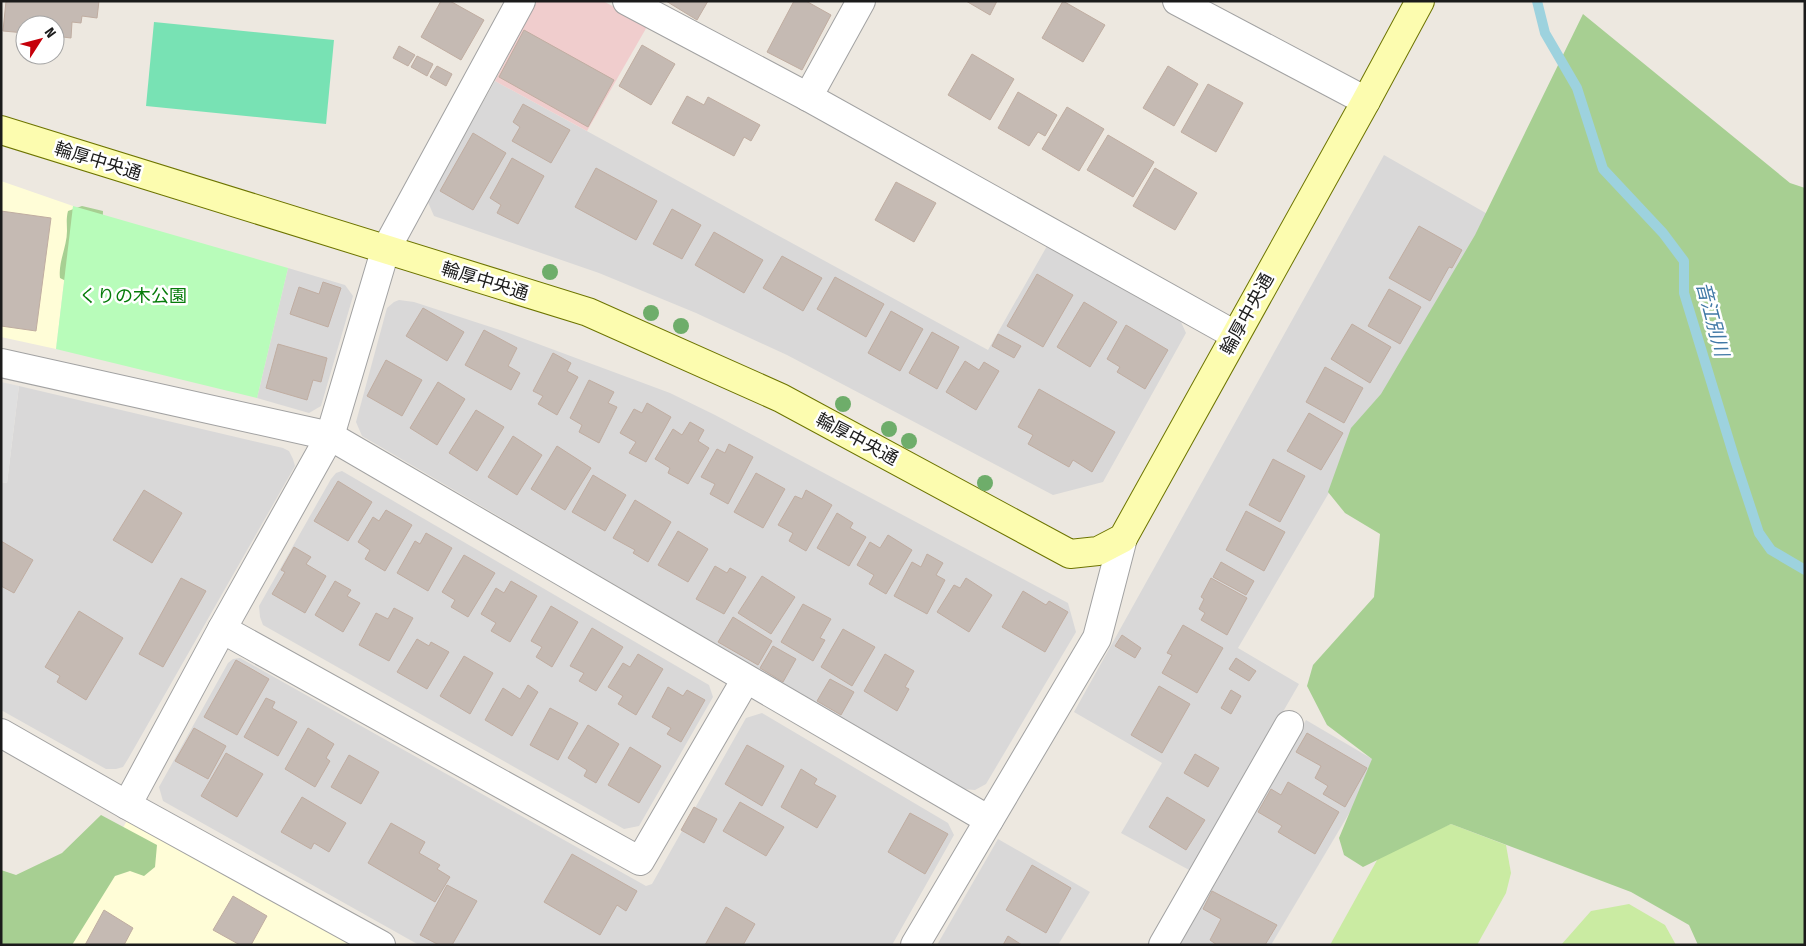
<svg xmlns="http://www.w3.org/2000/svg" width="1806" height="946" font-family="'Fira Sans Condensed','Noto Sans JP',sans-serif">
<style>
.residential{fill:#d9d8d8}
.commercial{fill:#f0cdcd}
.education{fill:#fffdd7}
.grass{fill:#caeba2}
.forest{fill:#a7cf92}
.park{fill:#b8fcba}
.pitch{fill:#78e2b4}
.parking{fill:#dfdfdf}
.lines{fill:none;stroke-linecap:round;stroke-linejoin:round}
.stream{stroke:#9dd2de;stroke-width:10}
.building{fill:#c5bab3;stroke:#c0ada1}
.street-casing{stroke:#a2a2a2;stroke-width:30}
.secondary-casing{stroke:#6d7400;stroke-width:30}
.street{stroke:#fff;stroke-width:28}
.secondary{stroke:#fcfcaf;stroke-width:28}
.tree{fill:#6ead6a}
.labels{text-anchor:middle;stroke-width:5;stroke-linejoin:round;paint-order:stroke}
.street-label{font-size:18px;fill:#1b1b1b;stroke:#fff}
.park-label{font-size:18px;fill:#067c0a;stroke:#fff}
.water-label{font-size:19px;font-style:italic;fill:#4179a6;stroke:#fff}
</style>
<rect width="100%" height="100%" fill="#ede8e0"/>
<g class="residential">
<path d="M495,81L988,350L1047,246L1181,322L1186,333L1103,482L1053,495L787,355L696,313L599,273L434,216L427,200Z"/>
<path d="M1384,155L1491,216L1238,648L1299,684L1191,871L1121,833L1162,763L1074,712Z"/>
<path d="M288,268L345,285L353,296L321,406L309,413L257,398Z"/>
<path d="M399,300L414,302L506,332L670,393L715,415L1068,603L1076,632L986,784L975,790L963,789L362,436L356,422L387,308L394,302Z"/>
<path d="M19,386L283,448L289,451L293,459L295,466L128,759L123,767L116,769H106L1,710V482L7,483Z"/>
<path d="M342,471L709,685L713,697L639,826L624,829L263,625L260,617L259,606L331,479L336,473Z"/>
<path d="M240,658L646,886L652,884L746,718L762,713L948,823L954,835L892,945H419L163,801L159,787L228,663L233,659Z"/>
<path d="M1306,720L1379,763L1271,945H1178Z"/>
<path d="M998,839L1090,892L1058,945H937Z"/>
</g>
<path class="commercial" d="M537,1H603L648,25L587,131L495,81Z"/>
<g class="education">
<path d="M1,181L73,206L56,349L1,337Z"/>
<path d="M128,819L354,945H54Z"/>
</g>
<g class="grass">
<path d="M1451,824L1506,845L1511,873L1506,893L1477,945H1330L1381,853Z"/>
<path d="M1629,904L1665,925L1676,945H1561L1591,911Z"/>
</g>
<g class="forest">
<path d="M1583,14L1790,183L1805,188V945H1698L1689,925L1631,892L1451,824L1363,867L1344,855L1339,838L1372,759L1327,725L1307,686L1313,665L1374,597L1380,534L1345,513L1328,492L1351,428L1381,394L1475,235Z"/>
<path d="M82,206L103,211L102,235L72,284L60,278C58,262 67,247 67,231C67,224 66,219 68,211Z"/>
<path d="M101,815L157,845L155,867L144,876L130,871L115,876L72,945H1V870L16,875L62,853Z"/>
</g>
<path class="park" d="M73,206L288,268L257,398L56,349Z"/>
<path class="pitch" d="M154,22L334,40L326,124L146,106Z"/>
<path class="parking" d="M1,382L19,386L7,483L1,482Z"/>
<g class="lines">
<path class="stream" d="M1537,1L1545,33L1577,88L1603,169L1663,233L1684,261V293L1735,460L1759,533L1771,550L1805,570"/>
</g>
<g class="building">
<path d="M6,1H99L97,18L82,16L81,23L72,22L71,38L55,36V25H25V33L3,31Z"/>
<path d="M441,1H450L484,20L461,60L421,37Z"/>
<path d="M666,1H708L697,20Z"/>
<path d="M794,1H806L831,15L802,70L767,52Z"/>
<path d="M966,1H997L990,15Z"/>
<path d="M1063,1L1105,25L1083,62L1042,38Z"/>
<path d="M524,30L614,80L588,127L499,77Z"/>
<path d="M642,45L675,64L651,105L619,86Z"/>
<path d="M399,46L415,55L408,66L393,58Z"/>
<path d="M972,54L1014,79L990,120L948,95Z"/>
<path d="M417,56L433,64L427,76L411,67Z"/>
<path d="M437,66L452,74L446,86L430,77Z"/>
<path d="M1168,66L1198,84L1174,126L1143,108Z"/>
<path d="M1208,84L1243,103L1216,152L1181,132Z"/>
<path d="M1018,92L1057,115L1045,136L1038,132L1029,146L998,128Z"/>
<path d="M687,96L704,105L708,97L760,125L751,141L744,137L734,156L672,123Z"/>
<path d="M523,104L570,130L551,163L512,141L520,127L513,122Z"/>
<path d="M1067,107L1104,129L1079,171L1042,149Z"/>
<path d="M473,133L506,153L473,210L440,191Z"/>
<path d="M1108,135L1154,162L1133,197L1087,170Z"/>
<path d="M512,158L544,176L518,224L497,213L501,205L490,198Z"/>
<path d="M596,168L657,201L636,240L575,207Z"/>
<path d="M1155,168L1197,193L1175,230L1133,206Z"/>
<path d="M896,182L936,203L914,242L875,220Z"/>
<path d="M672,209L701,225L682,259L653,244Z"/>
<path d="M1,211L51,218L36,331L1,326Z"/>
<path d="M1419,226L1462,250L1452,268L1449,267L1430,301L1389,278Z"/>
<path d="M714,232L763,260L744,293L695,265Z"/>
<path d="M782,256L822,278L803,311L763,288Z"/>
<path d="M1037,274L1073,295L1043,347L1007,326Z"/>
<path d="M835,277L884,304L866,337L817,309Z"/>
<path d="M323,282L341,288L328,327L290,314L299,287L319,294Z"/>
<path d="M1389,289L1421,307L1400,344L1368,326Z"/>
<path d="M1084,302L1117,322L1090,367L1057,347Z"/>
<path d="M423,308L464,332L447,361L406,336Z"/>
<path d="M891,311L923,329L900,371L868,353Z"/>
<path d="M1352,324L1391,347L1370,383L1331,359Z"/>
<path d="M1126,325L1168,350L1145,389L1117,372L1120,367L1107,359Z"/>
<path d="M484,330L517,348L508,366L520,373L511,390L465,365Z"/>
<path d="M932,332L959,347L937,389L909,373Z"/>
<path d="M998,334L1021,346L1014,358L992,346Z"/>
<path d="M278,344L327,358L321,382L313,380L307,400L266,388Z"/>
<path d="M553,353L571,363L567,371L578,377L557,415L538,404L543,396L533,391Z"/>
<path d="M386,360L422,380L402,416L367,396Z"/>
<path d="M965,361L979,370L984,362L999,371L976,410L946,392Z"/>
<path d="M1325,367L1363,388L1344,423L1306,402Z"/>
<path d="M589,380L614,392L608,403L617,407L599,443L579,432L582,425L570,418Z"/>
<path d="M438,382L465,399L437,445L410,428Z"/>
<path d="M1039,389L1115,432L1092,472L1073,460L1069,467L1028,444L1033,435L1018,427Z"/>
<path d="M647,403L671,417L646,462L629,453L636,442L620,433L634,409L642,413Z"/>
<path d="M476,410L504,427L477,471L449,453Z"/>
<path d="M1309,413L1343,433L1321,470L1287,451Z"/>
<path d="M690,422L704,430L698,441L709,448L688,484L668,473L670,468L655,459L673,429L682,435Z"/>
<path d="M513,436L542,455L517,495L488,477Z"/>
<path d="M729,444L753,457L728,504L710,494L715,484L701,477L717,449L725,453Z"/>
<path d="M557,446L591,468L565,510L531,489Z"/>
<path d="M1273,459L1305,476L1280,522L1249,505Z"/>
<path d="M756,473L785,489L763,528L734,512Z"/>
<path d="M593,475L626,495L605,531L572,512Z"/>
<path d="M338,481L372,502L348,541L314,521Z"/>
<path d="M144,490L182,513L152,563L113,540Z"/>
<path d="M806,490L832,505L806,551L789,541L793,533L778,525L795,496L802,499Z"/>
<path d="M635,500L671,522L648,562L633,553L635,550L613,538Z"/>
<path d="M386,510L412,525L385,571L365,559L370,550L358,542L373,517L379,521Z"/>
<path d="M1246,511L1285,532L1264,571L1226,550Z"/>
<path d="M837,513L853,523L850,528L866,537L849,566L817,548Z"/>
<path d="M678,531L708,549L688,582L658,565Z"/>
<path d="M426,533L452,548L428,591L397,573L415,541L420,544Z"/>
<path d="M888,535L912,550L886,594L869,584L874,575L857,565L870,542L880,548Z"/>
<path d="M1,541L33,560L14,593L1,586Z"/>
<path d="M294,547L311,557L306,564L326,576L305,613L272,594L285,572L281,570Z"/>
<path d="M927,554L943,563L936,575L945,580L927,614L894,596L912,562L921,567Z"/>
<path d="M464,555L495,573L468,617L451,607L455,600L442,592Z"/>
<path d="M1221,562L1254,581L1246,595L1213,577Z"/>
<path d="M715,566L727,573L730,568L746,577L724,614L696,599Z"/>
<path d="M762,576L795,597L771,634L738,613Z"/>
<path d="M181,578L206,591L163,667L139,654Z"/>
<path d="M966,578L992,595L969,632L937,612L954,585L960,588Z"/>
<path d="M1211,578L1247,598L1227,635L1201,620L1205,613L1199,609L1204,599L1201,597Z"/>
<path d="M335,581L351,590L347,596L360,603L343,632L315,615Z"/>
<path d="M511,581L537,596L510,642L491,631L496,623L481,614L496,588L504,593Z"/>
<path d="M1023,591L1046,605L1049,601L1068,612L1045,652L1002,627Z"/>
<path d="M803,604L831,619L820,638L825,640L813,661L781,642Z"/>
<path d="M551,606L578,622L552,667L536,657L542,647L531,641Z"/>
<path d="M394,608L413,618L389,661L359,645L376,613L388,619Z"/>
<path d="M79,611L123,638L86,700L57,682L60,676L45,667Z"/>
<path d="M733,617L772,641L758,665L718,642Z"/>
<path d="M1183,625L1223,648L1197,693L1162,673L1172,655L1167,653Z"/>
<path d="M592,628L623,647L596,691L579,681L584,673L570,666Z"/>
<path d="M843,629L875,647L852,686L821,667Z"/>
<path d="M1122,635L1141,648L1135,658L1115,646Z"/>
<path d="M417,639L429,646L431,642L449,652L427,689L397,672Z"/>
<path d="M773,646L796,659L783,682L760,668Z"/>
<path d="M638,654L663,669L636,715L618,704L623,696L608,687L623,663L630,667Z"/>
<path d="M885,654L914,671L905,687L909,689L897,711L864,691Z"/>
<path d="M464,656L493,673L470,714L440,696Z"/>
<path d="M1236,658L1256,671L1249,681L1229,669Z"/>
<path d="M236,660L269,679L237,735L204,717Z"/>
<path d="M830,679L854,692L841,715L817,701Z"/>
<path d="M528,685L538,692L512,736L485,720L503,688L520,699Z"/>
<path d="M1159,686L1190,704L1162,753L1131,735Z"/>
<path d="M668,687L683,696L687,690L705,700L681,742L667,734L671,728L652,717Z"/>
<path d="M1231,690L1241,696L1231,714L1221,708Z"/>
<path d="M266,698L275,702L272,708L297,722L278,756L244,737Z"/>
<path d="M550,708L578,723L558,760L530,745Z"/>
<path d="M588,725L619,744L596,783L584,776L587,770L568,758Z"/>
<path d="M194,728L226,746L208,779L175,761Z"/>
<path d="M308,728L334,744L326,758L330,761L315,787L285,769Z"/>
<path d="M1307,733L1367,768L1345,807L1323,794L1328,786L1315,778L1321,766L1296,752Z"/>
<path d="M747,745L784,766L762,806L725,784Z"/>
<path d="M630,747L661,766L639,803L608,785Z"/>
<path d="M226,753L263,774L237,817L201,796Z"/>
<path d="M1195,754L1219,768L1208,787L1184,773Z"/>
<path d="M349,755L379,772L361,804L331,787Z"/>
<path d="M801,769L817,779L814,784L836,796L817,828L781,807Z"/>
<path d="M1288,782L1339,812L1315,854L1278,832L1282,826L1258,812L1271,789L1281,795Z"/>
<path d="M302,797L346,823L329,852L314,843L311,849L281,832Z"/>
<path d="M1167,797L1205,820L1186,850L1149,827Z"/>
<path d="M740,802L784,827L766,856L723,831Z"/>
<path d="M694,807L717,819L704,843L681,830Z"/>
<path d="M910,813L948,834L925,874L888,852Z"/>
<path d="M391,823L425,842L419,853L440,865L437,869L450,877L435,902L368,863Z"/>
<path d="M572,854L637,891L626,911L617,905L600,935L544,902Z"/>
<path d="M1032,865L1071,888L1046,933L1006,910Z"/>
<path d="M447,885L477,901L452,945H439L420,935Z"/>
<path d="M1212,891L1277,925L1265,945H1217L1210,940L1221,919L1203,909Z"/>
<path d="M233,896L267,916L251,945H240L213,930Z"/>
<path d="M726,907L755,924L743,945H705Z"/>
<path d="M104,910L133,928L124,945H85Z"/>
<path d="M1008,936L1022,945H1003Z"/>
</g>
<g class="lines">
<defs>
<g id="street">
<path d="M627,1L808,97L1235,335"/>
<path d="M1177,1L1366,101"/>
<path d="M808,97L861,1"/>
<path d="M1,363L330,436L989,820"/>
<path d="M222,629L640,861L746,679"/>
<path d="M1,733L127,805L381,945"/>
<path d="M127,805L222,629L330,436L385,251L521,1"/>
<path d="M915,945L1097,638L1123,538"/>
<path d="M1163,945L1289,725"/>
</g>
<path id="secondary" d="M1,130L588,312L781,398L1070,554L1098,551L1123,538L1366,101L1420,1"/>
</defs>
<use href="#street" class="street-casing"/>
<use href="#secondary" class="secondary-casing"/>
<use href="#street" class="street"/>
<use href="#secondary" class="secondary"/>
</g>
<g class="tree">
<circle cx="550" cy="272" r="8"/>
<circle cx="651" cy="313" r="8"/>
<circle cx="681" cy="326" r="8"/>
<circle cx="843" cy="404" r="8"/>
<circle cx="889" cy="429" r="8"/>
<circle cx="909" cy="441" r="8"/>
<circle cx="985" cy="483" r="8"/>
</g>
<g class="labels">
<g class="street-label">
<text transform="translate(98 161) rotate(17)" y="6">輪厚中央通</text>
<text transform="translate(485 281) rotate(17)" y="6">輪厚中央通</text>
<text transform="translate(1247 314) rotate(-61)" y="6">輪厚中央通</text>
<text transform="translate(857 439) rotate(28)" y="6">輪厚中央通</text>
</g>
<g class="park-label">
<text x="133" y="302">くりの木公園</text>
</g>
<g class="water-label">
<text transform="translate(1713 319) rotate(75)" y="7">音江別川</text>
</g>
</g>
<rect width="1806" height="946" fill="none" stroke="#1b1b1b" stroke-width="5"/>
<g transform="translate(40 40) rotate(54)"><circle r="24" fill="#ffffff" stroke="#a4a4a4"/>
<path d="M0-4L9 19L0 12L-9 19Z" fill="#c6000a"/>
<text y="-8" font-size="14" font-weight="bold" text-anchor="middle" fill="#1b1b1b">N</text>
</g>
</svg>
